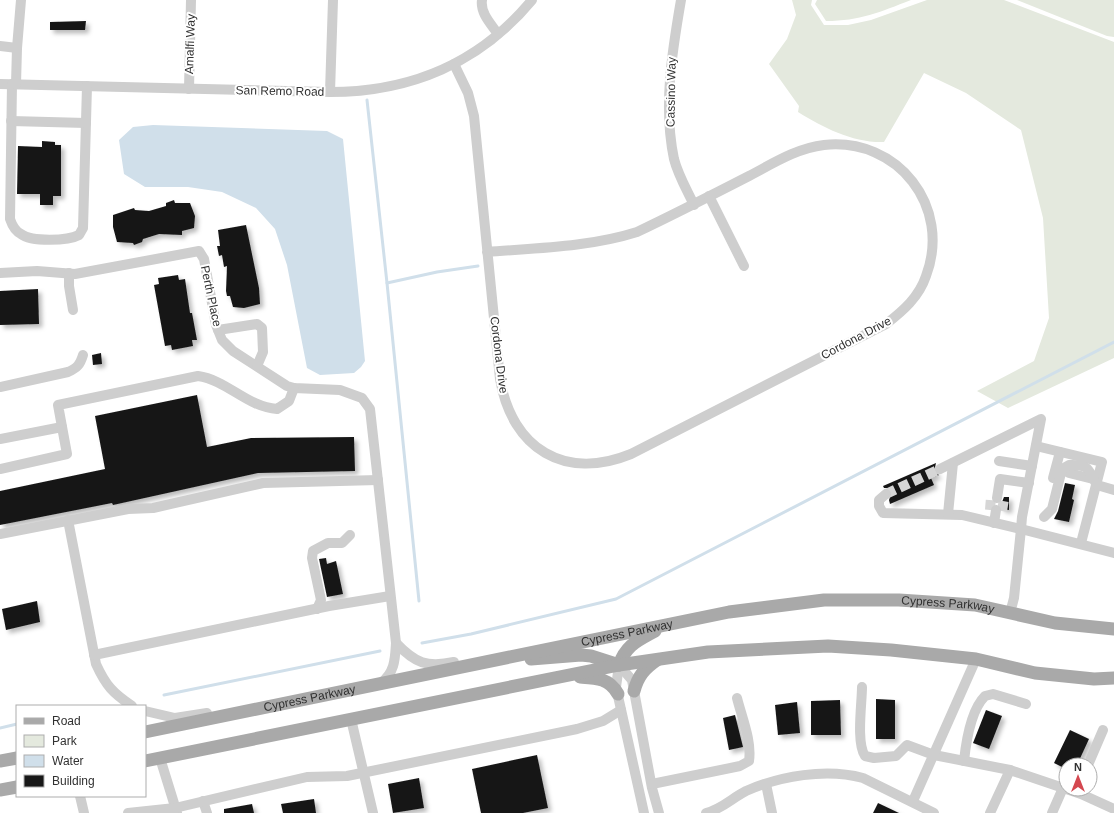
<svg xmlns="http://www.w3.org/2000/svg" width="1114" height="813" font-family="Arial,sans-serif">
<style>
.green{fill:#e4e9de}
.water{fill:#d0dfea}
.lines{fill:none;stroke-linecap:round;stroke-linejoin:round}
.stream{stroke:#d0dfea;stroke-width:3}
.building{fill:#181818;filter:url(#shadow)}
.minor-tunnel{stroke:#d6d6d6;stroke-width:10;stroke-dasharray:10 5;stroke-linecap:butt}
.minor{stroke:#cecece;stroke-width:10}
.major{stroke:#a9a9a9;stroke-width:13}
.labels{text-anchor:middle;stroke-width:4;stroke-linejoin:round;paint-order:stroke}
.street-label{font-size:12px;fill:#313131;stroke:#fff}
</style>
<defs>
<filter id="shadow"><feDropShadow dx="3.5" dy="3.5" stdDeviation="2" flood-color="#0004"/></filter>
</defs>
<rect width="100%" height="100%" fill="#fff"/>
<g class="green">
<path d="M792,0H812L811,5L824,25H848L871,20L927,0H1004L1114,42V358L1008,408L977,391L1034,361L1049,318L1043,218L1021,130L966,93L924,73L884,142C853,143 824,128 798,112L799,106L769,64L787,39L796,15Z"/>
<path d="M817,0H911C880,12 860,21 826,21L815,4Z"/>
<path d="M1017,0H1114V37L1107,36Z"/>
</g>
<path class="water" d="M153,125L327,131L343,139L365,361L361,367L354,373L320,375L307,368L287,265L275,229L256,208L222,192L188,187H145L124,174L119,140L133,127Z"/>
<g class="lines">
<g class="stream">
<path d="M367,100L387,283L419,601"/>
<path d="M387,283L437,272L478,266"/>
<path d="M422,643L471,634L616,599L1114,342"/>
<path d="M164,695L380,651"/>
<path d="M0,728L17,724"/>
</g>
</g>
<g class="building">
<path d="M86,21L85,30H50V22Z"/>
<path d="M42,141L55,142V145H61V196H53V205H40V194H17L18,146L42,147Z"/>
<path d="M174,200L175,203H190L195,216L194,228L182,231V235L159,234L143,239L142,242L134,245L133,243L117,242L113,227V215L134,208L135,210L149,211L166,206V203Z"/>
<path d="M246,225L259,288L260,304L244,308L233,307L230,296H227L226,291L227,266L224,267L222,255L219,256L217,246H220L218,230Z"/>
<path d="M178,275L179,280L185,279L190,313H192L197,340H192L193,346L172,350L171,345L165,346L154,285L159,284L158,278Z"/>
<path d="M38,289L39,324L0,325V291Z"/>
<path d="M101,353L102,364L93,365L92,355Z"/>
<path d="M197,395L207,447L251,438L354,437L355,471L258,473L113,505L112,503L0,525V491L105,469L95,416Z"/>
<path d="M936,463L934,472L939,475L931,478L934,485L890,504L889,500L892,492L889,488H884L883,486Z"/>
<path d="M1065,483L1075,485L1072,499L1074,500L1069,522L1054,519L1058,511Z"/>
<path d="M1004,497H1009V510L1002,509L999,504L1002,502Z"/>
<path d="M326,558L327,564L336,561L343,594L327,597L319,559Z"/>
<path d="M37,601L40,622L6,630L2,609Z"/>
<path d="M876,699L895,700V739H876Z"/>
<path d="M840,700L841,735H811V701Z"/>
<path d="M797,702L800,733L778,735L775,705Z"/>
<path d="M986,710L1002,716L989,749L973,743Z"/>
<path d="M735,715L743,747L729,750L723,718Z"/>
<path d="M1070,730L1089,739L1077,765H1066V769L1054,763Z"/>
<path d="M537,755L548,808L523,813H481L472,769Z"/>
<path d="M419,778L424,808L393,813L388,784Z"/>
<path d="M314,799L316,813H283L281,804Z"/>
<path d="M878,803L899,813H873Z"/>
<path d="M252,804L254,813H224V809Z"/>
</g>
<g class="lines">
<g class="minor-tunnel">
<path d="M886,494L940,469"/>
<path d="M990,510L991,497"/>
<path d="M1002,511L1004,499"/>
</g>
<g class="minor">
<path d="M482,0C480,13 491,24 498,34"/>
<path d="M681,0C672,52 663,107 674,159C678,175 687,190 694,205"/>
<path d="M0,46L17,48"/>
<path d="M454,64L468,93L474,116L500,379C512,449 565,481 631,454L886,324C903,311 919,297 926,276C952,207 898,137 824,145C797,148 772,164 749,176C712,195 675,214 637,232C590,247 537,248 487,252"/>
<path d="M0,84L330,92C410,92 480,63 532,0"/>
<path d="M12,84L10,219C12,225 15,231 21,234C31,242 68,241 79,235L83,228L87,86"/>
<path d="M16,84L17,48L21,0"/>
<path d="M189,89L191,0"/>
<path d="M330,92L333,0"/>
<path d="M11,121L86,123"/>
<path d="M709,196L744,266"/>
<path d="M0,273L37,271L75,274L199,251L204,259L216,325L222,340L233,351L287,386L294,388L340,390L362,398L370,409L396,643C395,659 395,672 381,683"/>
<path d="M69,273V286L73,310"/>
<path d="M218,330L257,324L262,328L263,352L257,366"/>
<path d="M0,387L68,372C77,368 80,365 83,355"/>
<path d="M0,439L62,427"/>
<path d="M1036,446L1102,462L1081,543"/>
<path d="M999,461L1032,466"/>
<path d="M0,469L67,454L58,405L198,376C227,380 247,407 277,409L289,401L294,388"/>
<path d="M1062,469L1069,473L1093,479"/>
<path d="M1053,478L1060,452"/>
<path d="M886,494L879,500V506L883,513L962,515L1021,529L1022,517L1041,419L940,469"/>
<path d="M997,498L1000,479L1029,483"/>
<path d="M948,514L953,463"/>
<path d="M1044,517L1052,509L1062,469L1069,465C1090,464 1088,470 1097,485L1114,490"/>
<path d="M68,520L96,664C106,686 113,693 132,706"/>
<path d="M994,523L996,510"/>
<path d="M0,534L128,509L153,508L263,483L378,480"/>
<path d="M317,609L321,600L312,558L313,551L328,543H342L350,535"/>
<path d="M1010,613L1014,598L1021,529L1114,553"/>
<path d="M396,643C415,663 427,668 454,662"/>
<path d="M94,655L329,606L390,596"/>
<path d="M619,665L632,680L652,788L659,813"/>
<path d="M619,665L616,687L644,813"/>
<path d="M862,687C862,703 856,743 865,756L874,758L896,756L907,745L934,755L1010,770"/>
<path d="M145,711L175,718L207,713"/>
<path d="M351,719L373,813"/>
<path d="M160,758L177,813"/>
<path d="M964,761C966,742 971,710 985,696L993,694L1026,704"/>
<path d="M1088,765L1103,730"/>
<path d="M652,784L740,766L749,761C752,741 742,718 737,698"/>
<path d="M766,784L772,813"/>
<path d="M80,796L84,813"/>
<path d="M203,801L207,813"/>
<path d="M913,801L976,659"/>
<path d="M128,813L175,808L307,777L347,776L577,729L603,721L621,710"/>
<path d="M706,813C722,809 732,798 746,791C780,776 826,768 863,778L934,813"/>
<path d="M990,813L1010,770L1081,794L1114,809"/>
<path d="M1052,813L1063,788"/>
</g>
<g class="major">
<path d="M531,659L581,655L591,656L619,665"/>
<path d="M619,665C626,645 637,641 655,631"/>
<path d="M580,677C596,678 609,678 618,694"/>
<path d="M634,691C638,676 644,669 657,660"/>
<path id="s1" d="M145,732L729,612L824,600H899L975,605L1055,623L1114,629"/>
<path d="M0,761L17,758"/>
<path d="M145,761L619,665L708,652L828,646L891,650L976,659L1035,673L1094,679L1114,678"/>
<path d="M0,790L17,787"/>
</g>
</g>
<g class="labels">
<g class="street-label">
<text transform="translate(190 44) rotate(-88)" y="4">Amalfi Way</text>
<text transform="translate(280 91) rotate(1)" y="4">San Remo Road</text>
<text transform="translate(671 92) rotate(-89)" y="4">Cassino Way</text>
<text transform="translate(211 296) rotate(78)" y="4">Perth Place</text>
<text transform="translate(856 338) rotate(-28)" y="4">Cordona Drive</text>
<text transform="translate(499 355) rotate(83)" y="4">Cordona Drive</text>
<text dy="4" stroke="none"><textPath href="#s1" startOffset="816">Cypress Parkway</textPath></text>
<text dy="4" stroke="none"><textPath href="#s1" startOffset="492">Cypress Parkway</textPath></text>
<text dy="4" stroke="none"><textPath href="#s1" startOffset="168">Cypress Parkway</textPath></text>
</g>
</g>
<rect x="16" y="705" width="130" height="92" fill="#ffffff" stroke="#adadad"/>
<rect x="24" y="718" width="20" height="6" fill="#a9a9a9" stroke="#adadad"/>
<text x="52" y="725" font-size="12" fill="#313131">Road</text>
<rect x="24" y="735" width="20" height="12" fill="#e4e9de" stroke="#adadad"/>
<text x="52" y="745" font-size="12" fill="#313131">Park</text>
<rect x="24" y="755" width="20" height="12" fill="#d0dfea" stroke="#adadad"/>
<text x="52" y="765" font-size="12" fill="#313131">Water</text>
<rect x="24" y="775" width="20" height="12" fill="#181818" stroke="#adadad"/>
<text x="52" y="785" font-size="12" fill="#313131">Building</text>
<g transform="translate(1078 777)"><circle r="19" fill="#ffffff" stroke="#adadad"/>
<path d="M0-3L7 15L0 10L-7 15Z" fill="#d44850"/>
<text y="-6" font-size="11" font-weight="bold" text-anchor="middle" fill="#313131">N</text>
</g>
</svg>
